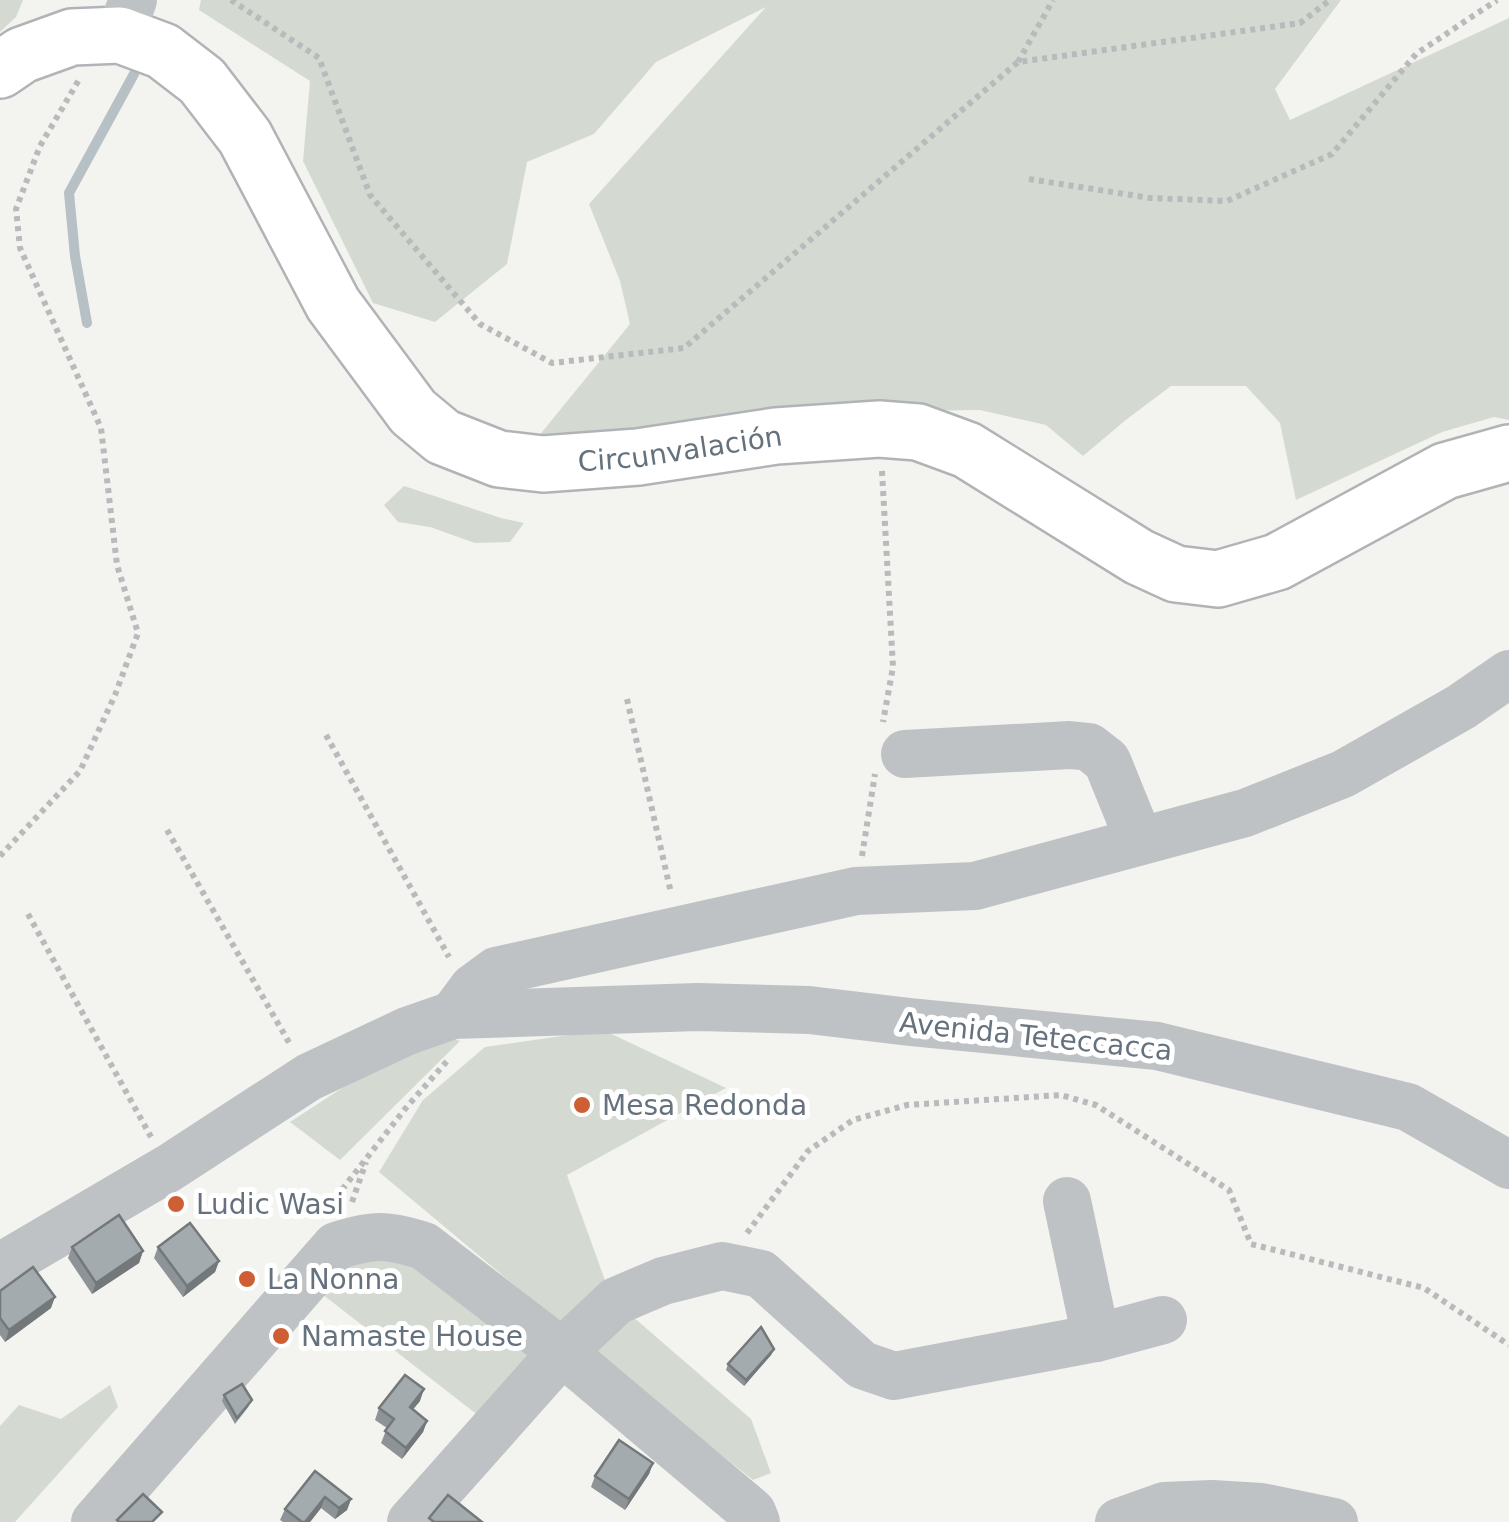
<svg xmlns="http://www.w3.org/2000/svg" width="1509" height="1522" font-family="'DejaVu Sans',sans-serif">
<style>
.green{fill:#d4dad1}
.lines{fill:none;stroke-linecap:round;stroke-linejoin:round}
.stream{stroke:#b7c0c5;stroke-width:10}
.highway-casing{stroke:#b1b4b7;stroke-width:60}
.path{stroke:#b8babc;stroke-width:6;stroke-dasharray:5 5;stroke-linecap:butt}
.minor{stroke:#bfc2c4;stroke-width:48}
.highway{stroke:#fff;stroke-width:55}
.wall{fill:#8d9396}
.shaded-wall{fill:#73787a}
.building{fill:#a4abaf;stroke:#73787a;stroke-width:2.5}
.poi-dot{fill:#ce5e34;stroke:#fff;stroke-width:4}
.labels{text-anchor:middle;stroke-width:10;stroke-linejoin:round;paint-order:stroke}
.street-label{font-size:28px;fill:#65727d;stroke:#fff}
.poi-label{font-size:28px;fill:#65727d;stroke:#fff;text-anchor:start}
</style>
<rect width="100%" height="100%" fill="#f3f3f0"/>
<g class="green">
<path d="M0,0H23L16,17L0,32Z"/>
<path d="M201,0H1341L1275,89L1290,120L1509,18V420L1494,417L1442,432L1296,500L1280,423L1246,386H1171L1127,419L1083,456L1046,425L980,410L900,411L525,453L630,324L620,281L589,204L766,7L656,62L594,134L527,162L507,264L435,322L373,303L303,161L310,81L199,10Z"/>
<path d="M404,486L501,518L524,523L510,542L475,543L430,527L398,522L384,505Z"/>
<path d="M603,1030L726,1088L567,1175L606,1283L562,1325L379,1172L423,1100L485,1047Z"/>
<path d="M441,1035L460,1041L340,1160L290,1122L407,1046Z"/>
<path d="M383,1259L424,1263L538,1354L479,1416L313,1287L348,1263Z"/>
<path d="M632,1316L751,1419L771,1473L753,1480L587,1348Z"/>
<path d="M110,1385L118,1407L15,1522H0V1426L19,1405L61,1419Z"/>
</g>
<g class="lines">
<path class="stream" d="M87,323L75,256L69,193L134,74"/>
<defs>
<g id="highway">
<path id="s1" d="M0,70L22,55L72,37L120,35L163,51L202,81L245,137L333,304L413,412L443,437L499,459L543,464L638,457L776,436L879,429L918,432L967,450L1139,557L1176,574L1218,579L1277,562L1445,471L1509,453"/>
</g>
</defs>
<use href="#highway" class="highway-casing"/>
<g class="path">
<path d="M231,0L319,58L370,195L480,324L552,363L684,348L1018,62L1300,23L1330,0"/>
<path d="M1018,62L1053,0"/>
<path d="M1029,179L1150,198L1227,201L1332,154L1416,54L1497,0"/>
<path d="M882,471L893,667L883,722"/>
<path d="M627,699L671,893"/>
<path d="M326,735L449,957"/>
<path d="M167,830L291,1046"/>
<path d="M0,856L80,771L115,695L138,633L117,565L101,428L20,248L16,209L40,146L80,78"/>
<path d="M862,856L875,774"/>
<path d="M28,914L151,1137"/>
<path d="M352,1202L366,1162"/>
<path d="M330,1205L405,1109L448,1060"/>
<path d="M747,1233L808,1151L853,1120L907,1105L1061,1095L1096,1105L1229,1190L1251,1244L1424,1288L1509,1345"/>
</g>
<g class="minor">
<path d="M120,35L133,0"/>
<path d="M905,754L1070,745L1089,747L1107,761L1139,840"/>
<path d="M453,1015L473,988L496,971L856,891L975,886L1245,813L1343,774L1461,707L1509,674"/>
<path d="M1067,1201L1096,1338"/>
<path d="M0,1267L169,1168L309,1077L407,1031L453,1015L698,1007L809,1010L910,1022L1157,1046L1408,1107L1509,1165"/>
<path d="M95,1522L336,1246C373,1234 387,1234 424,1246L562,1352L752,1512L756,1522"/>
<path d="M411,1522L562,1352L616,1301L663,1281L722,1266L761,1274L862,1365L894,1376L1096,1338L1163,1320"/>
<path d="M1119,1522L1164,1506L1212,1504L1261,1507L1334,1522"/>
</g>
<use href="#highway" class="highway"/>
</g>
<g class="wall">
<path d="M72,1247L143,1251L139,1263L92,1294L68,1258Z"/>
<path d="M158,1247L219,1261L215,1272L183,1297L154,1258Z"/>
<path d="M0,1291L51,1308L5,1342L0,1335Z"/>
<path d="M774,1349L771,1355L744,1386L726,1370L728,1364Z"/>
<path d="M224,1395L249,1406L235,1424L222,1401Z"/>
<path d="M420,1401L413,1409L427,1421L423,1432L402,1459L381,1443L387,1428L375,1420L379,1408Z"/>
<path d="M653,1463L649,1474L625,1510L591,1487L595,1476Z"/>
<path d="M315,1471L351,1499L347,1510L335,1519L321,1508L310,1522H283L280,1520L285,1509Z"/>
</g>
<g class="shaded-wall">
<path d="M143,1251L139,1263L92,1294L96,1283Z"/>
<path d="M219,1261L215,1272L183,1297L187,1286Z"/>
<path d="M55,1297L51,1308L5,1342L9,1330Z"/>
<path d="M774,1349L771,1355L744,1386L746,1380Z"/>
<path d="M424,1389L420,1401L406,1418L410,1407Z"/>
<path d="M427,1421L423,1432L402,1459L406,1448Z"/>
<path d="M653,1463L649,1474L625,1510L629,1499Z"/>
<path d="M325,1497L321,1508L310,1522H305Z"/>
<path d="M351,1499L347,1510L335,1519L339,1508Z"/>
</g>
<g class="building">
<path d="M119,1215L143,1251L96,1283L72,1247Z"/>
<path d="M190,1223L219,1261L187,1286L158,1247Z"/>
<path d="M33,1267L55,1297L9,1330L0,1318V1291Z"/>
<path d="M761,1327L774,1349L746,1380L728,1364Z"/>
<path d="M405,1375L424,1389L410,1407L427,1421L406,1448L385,1431L394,1419L379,1408Z"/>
<path d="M242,1384L252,1400L237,1418L224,1395Z"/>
<path d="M619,1440L653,1463L629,1499L595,1476Z"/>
<path d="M315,1471L351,1499L339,1508L325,1497L305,1522H302L285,1509Z"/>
<path d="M143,1494L162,1512L152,1522H119L117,1520Z"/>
<path d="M448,1495L482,1522H434L429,1518Z"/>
</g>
<g class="poi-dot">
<circle cx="582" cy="1105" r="10"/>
<circle cx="176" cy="1204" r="10"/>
<circle cx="247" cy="1279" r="10"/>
<circle cx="281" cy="1336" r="10"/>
</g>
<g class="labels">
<g class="street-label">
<text dy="10" stroke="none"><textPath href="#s1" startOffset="898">Circunvalación</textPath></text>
<text transform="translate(1036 1036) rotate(6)" y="10">Avenida Teteccacca</text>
</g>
<g class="poi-label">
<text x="602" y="1115">Mesa Redonda</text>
<text x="196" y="1214">Ludic Wasi</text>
<text x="267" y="1289">La Nonna</text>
<text x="301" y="1346">Namaste House</text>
</g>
</g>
</svg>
